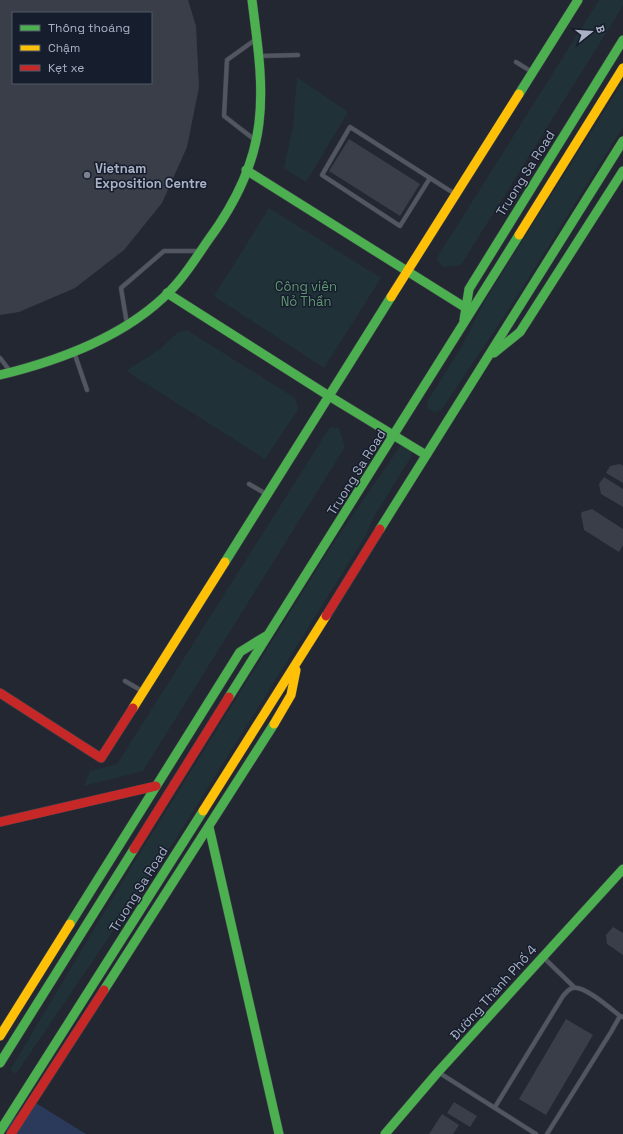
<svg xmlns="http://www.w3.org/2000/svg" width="623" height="1134" font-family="'Space Grotesk',sans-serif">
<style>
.green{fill:#203137}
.water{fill:#2b3a5b}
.pier{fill:#232731}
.building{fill:#3a3e48;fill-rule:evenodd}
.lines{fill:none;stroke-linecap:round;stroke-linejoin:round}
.lane-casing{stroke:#3f424a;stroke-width:5}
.fast-casing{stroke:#3f424a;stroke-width:10}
.slow-casing{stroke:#3f424a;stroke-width:10}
.jam-casing{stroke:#3f424a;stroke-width:10}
.lane{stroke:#525660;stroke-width:4}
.fast{stroke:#4caf50;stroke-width:9}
.slow{stroke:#ffc107;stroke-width:9}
.jam{stroke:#c62828;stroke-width:9}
.poi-dot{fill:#7b8191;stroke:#161d2c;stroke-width:1.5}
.labels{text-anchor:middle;stroke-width:3;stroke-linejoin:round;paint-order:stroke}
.poi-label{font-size:13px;font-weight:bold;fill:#aab1c5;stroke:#161d2c;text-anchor:start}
.street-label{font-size:13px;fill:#aab1c5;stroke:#161d2c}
.park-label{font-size:13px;fill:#609773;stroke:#161d2c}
</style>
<rect width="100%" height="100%" fill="#232731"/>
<g class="green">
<path d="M599,0H623V6L461,265L443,267L436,259Z"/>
<path d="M297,77L348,112L306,182L284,168L293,126Z"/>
<path d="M623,81V127L511,306L442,409L435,412L428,409L427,405L428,400L462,346L484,302Z"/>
<path d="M269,208L381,278L324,368L214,296Z"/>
<path d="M187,330L295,398L298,410L265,459L126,371L161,348L177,333Z"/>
<path d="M330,427L339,428L345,447L143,771L84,786L90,771L117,764Z"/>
<path d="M401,445L412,451L411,457L374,517L365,537L177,837L16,1074L10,1070L133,864L330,548Z"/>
</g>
<path class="water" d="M0,1081L86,1134H7Z"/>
<path class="pier" d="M0,1079L33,1099L0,1132Z"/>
<g class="building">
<path d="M0,0H188L196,26L199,87L187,147L162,203L124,250L75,288L19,312L0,315ZM13,13H151V83H13Z"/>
<path d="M349,139L420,184L400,216L329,171Z"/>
<path d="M620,464L623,466V483L606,473L610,466Z"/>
<path d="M604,477L623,489V507L601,494L599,484Z"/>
<path d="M592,509L623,529V545L619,552L584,530L581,514L582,512Z"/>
<path d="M613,927L623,933V955L607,944L606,935Z"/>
<path d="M566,1019L593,1035L546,1115L519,1099Z"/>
<path d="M454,1102L477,1116L470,1127L447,1113Z"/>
<path d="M442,1114L459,1125L453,1134H429Z"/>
</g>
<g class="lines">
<defs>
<g id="lane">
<path d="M259,56L298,55"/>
<path d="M516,62L532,72"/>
<path d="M255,140L224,116L227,60L255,40"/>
<path d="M430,178L400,226L322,175L350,127L455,194"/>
<path d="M127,324L121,288L164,251H198"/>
<path d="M74,352L87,390"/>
<path d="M0,358L10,371"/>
<path d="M249,484L266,494"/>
<path d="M125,681L142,691"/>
<path d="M543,957L574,987"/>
<path d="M438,1072L536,1134"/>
<path d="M495,1107L563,996C566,993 568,989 573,988C584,985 610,1008 620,1016"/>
<path d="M547,1134L611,1032L620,1016L623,1017"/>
</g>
<g id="fast">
<path d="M519,94L578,0"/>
<path d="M246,170L466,308"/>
<path d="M167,293L329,396L426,455"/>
<path d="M464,320L469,289L623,40"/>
<path d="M494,353L520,332L623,171"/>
<path d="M0,375C61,360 127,336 171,290C186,275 197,256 209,239C234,205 254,166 259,123C264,82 257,41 252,0"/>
<path d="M380,529L623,141"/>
<path d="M225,562L391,297"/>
<path d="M229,697L519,235"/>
<path d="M209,827L279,1134"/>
<path d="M70,924L240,652L266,636"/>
<path d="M104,990L274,724"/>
<path d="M0,1063L134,849"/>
<path d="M0,1131L203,811"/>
<path d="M385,1134L438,1072L623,869"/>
</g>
<g id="slow">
<path d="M519,235L623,68"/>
<path d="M391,297L519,94"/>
<path d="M133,708L225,562"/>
<path d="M274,724L291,695L296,670"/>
<path d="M203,811L326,616"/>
<path d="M0,1036L70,924"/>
</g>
<g id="jam">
<path d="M326,616L380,529"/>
<path d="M0,693L101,758L133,708"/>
<path d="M0,822L156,786"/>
<path d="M134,849L229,697"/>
<path d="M11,1134L104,990"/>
</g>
</defs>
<use href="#lane" class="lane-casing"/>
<use href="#fast" class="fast-casing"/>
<use href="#slow" class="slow-casing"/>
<use href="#jam" class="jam-casing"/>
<use href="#lane" class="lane"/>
<use href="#fast" class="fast"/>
<use href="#slow" class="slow"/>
<use href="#jam" class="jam"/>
</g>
<circle class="poi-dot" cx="87" cy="175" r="4"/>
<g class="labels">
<g class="poi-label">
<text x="95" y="173">Vietnam<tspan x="95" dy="15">Exposition Centre</tspan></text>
</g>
<g class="street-label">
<text transform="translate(525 173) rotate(-58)" y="5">Truong Sa Road</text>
<text transform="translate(356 472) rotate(-58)" y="5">Truong Sa Road</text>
<text transform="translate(138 889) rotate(-58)" y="5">Truong Sa Road</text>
<text transform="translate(493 992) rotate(-48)" y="5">Đường Thành Phố 4</text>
</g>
<g class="park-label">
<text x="306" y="291">Công viên<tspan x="306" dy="15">Nỏ Thần</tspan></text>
</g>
</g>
<rect x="12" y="12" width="140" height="72" fill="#161d2c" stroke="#515869"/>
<rect x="20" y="25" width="20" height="6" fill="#4caf50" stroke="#515869"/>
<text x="48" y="32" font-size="12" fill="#aab1c5">Thông thoáng</text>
<rect x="20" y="45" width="20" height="6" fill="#ffc107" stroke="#515869"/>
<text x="48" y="52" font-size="12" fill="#aab1c5">Chậm</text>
<rect x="20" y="65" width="20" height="6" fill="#c62828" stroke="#515869"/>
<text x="48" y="72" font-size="12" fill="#aab1c5">Kẹt xe</text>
<g transform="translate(591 32) rotate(73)" stroke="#161d2c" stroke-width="3" paint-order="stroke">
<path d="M0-3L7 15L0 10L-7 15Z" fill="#aab1c5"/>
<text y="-6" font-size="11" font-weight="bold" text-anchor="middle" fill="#aab1c5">B</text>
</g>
</svg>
